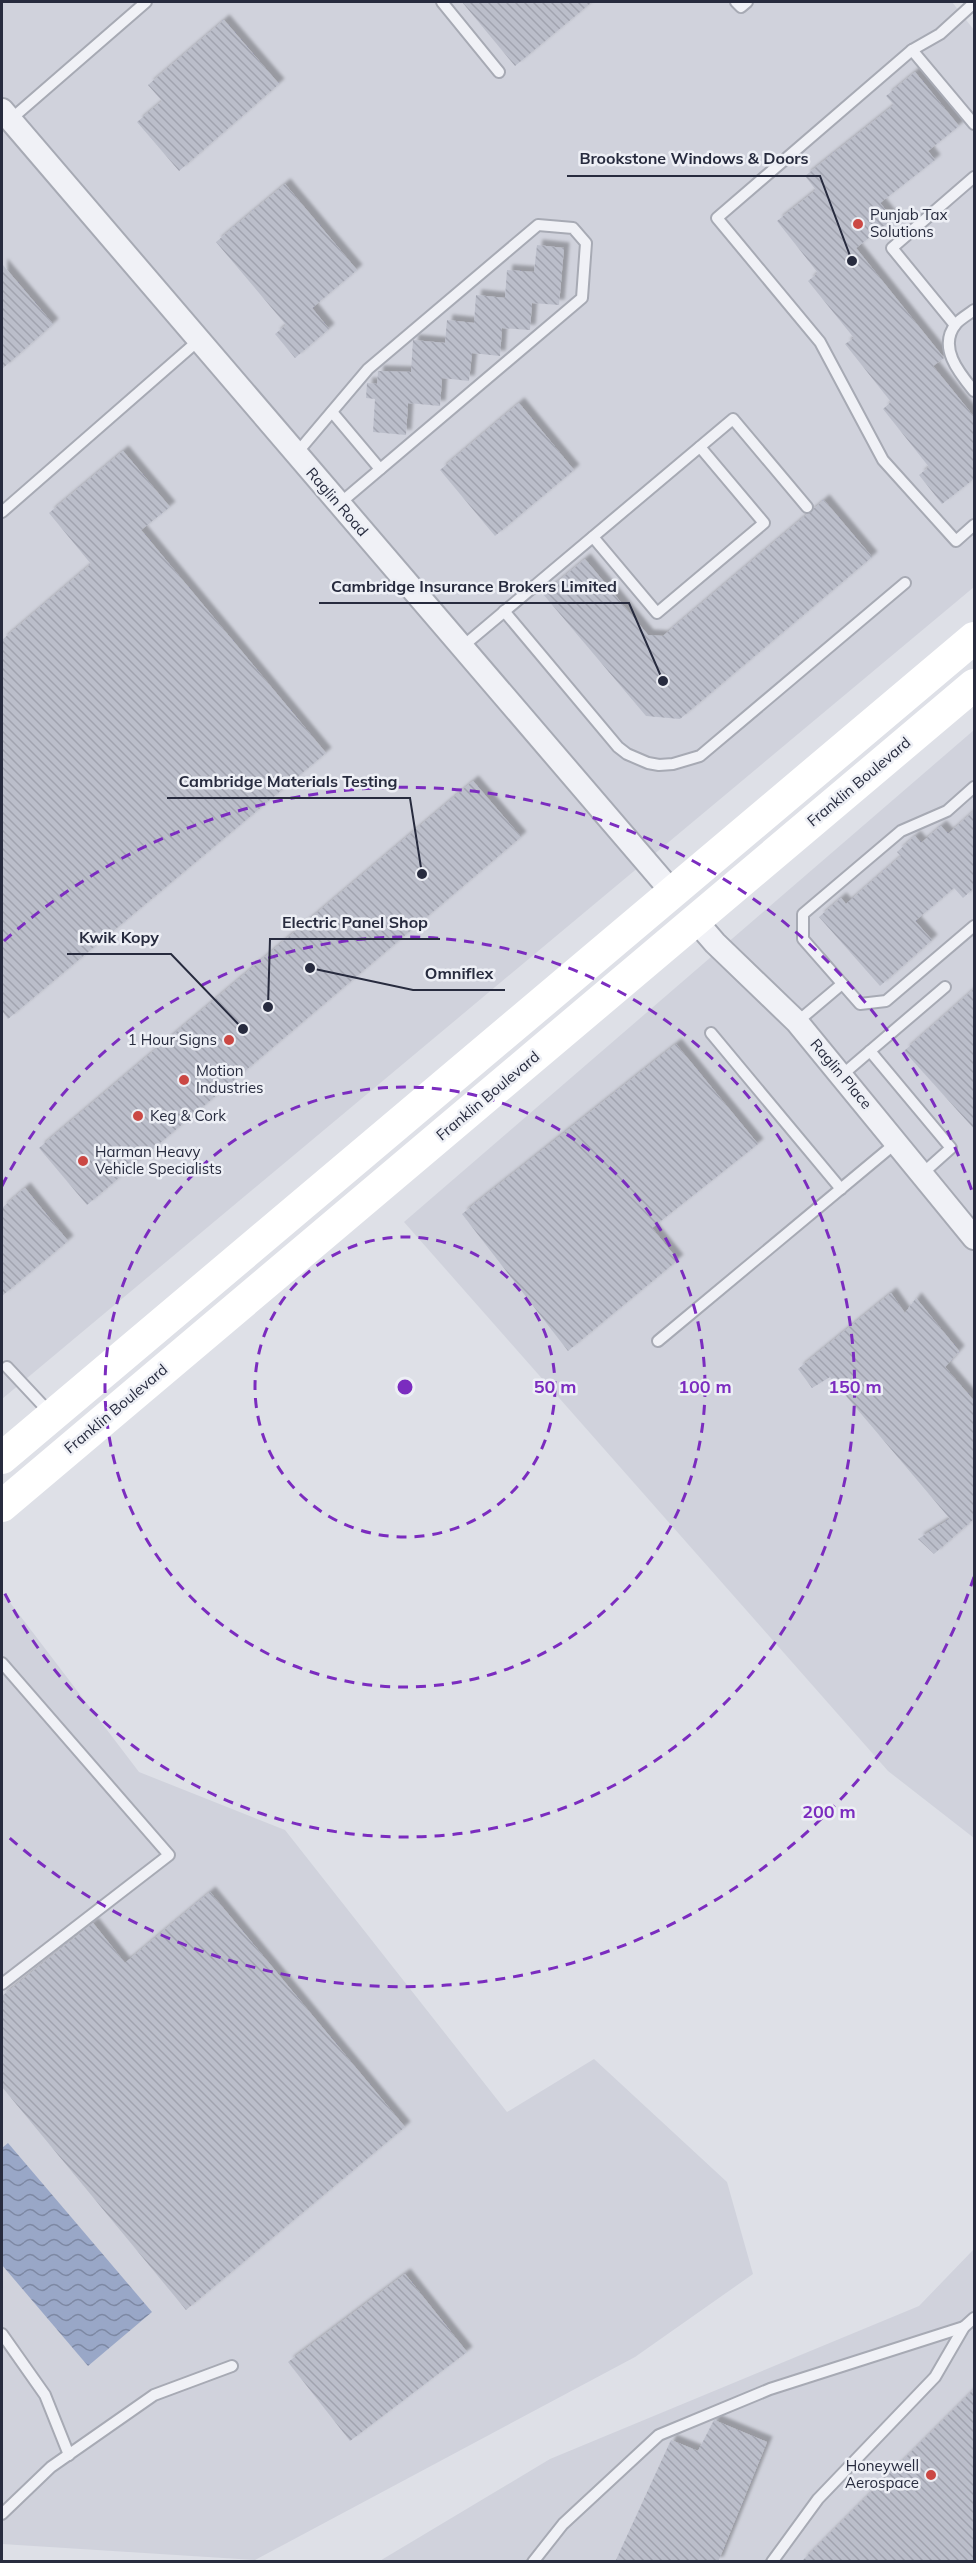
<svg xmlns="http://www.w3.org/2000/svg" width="976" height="2563" font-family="Mulish,sans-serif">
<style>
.built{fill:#d0d2dc}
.water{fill:url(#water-waves)}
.building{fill:url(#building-back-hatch);filter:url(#shadow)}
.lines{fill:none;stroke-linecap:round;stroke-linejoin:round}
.service-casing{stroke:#a7aab4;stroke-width:14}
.minor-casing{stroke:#a7aab4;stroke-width:26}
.service{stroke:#f0f1f6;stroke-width:10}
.minor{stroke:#f0f1f6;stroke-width:22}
.secondary{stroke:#fff;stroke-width:32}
.ring{fill:none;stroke:#7b2cbf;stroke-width:3;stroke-dasharray:10 8}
.poi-dot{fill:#cb4844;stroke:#edeff5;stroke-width:2}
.labels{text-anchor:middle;stroke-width:5;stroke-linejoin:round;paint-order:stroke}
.poi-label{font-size:15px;fill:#272b3e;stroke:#edeff5;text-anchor:start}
.street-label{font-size:15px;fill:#272b3e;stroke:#edeff5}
.centre{fill:#7b2cbf;stroke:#edeff5;stroke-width:3}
.ring-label{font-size:18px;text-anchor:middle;font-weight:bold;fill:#7b2cbf;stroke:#edeff5;stroke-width:5;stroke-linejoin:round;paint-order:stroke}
.leader{fill:none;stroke:#272b3e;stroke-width:2}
.callout-dot{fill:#272b3e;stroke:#edeff5;stroke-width:2}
.callout-label{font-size:16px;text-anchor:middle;font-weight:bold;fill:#272b3e;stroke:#edeff5;stroke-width:5;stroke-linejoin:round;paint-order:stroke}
</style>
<defs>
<pattern id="water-waves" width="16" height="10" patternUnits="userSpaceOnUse" patternTransform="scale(1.5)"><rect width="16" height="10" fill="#99a7c7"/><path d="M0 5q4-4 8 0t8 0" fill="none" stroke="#7d88a3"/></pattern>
<pattern id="building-back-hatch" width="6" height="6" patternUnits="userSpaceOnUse" patternTransform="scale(1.5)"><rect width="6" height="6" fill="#bbbeca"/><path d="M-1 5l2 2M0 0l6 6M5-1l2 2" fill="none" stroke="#a1a3af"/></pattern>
<filter id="shadow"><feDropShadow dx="5.5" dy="-5.5" stdDeviation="1.5" flood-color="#0004"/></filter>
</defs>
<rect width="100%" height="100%" fill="#dee0e7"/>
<g class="built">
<path d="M2,2H952L974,30V587L2,1399Z"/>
<path d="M974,730V1838L888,1771L404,1222Z"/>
<path d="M2,1592L139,1772L285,1830L507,2112L594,2059L727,2182L753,2274L635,2357L255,2560L2,2544Z"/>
<path d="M974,2249V2561L378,2562L550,2459L919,2306Z"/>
</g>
<path class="water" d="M8,2143L152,2312L88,2366L2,2265V2148Z"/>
<g class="building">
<path d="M462,2H592L515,66Z"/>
<path d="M224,20L279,84L179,171L137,122L162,101L148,85Z"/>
<path d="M915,72L959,126L928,151L935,160L880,203L893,219L856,248L944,358L933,366L975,418V478L942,504L919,475L929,467L883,409L891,402L845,344L854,338L808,281L818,273L777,221L816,190L805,176L894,105L886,96Z"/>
<path d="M285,184L357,270L312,308L329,329L295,358L275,334L286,325L216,242Z"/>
<path d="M537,245L564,248L559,305L532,303L530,330L502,328L500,356L472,353L469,381L442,378L440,406L408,403L406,435L373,432L375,399L366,398L367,383L377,384L378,371L411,372L413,340L445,343L447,320L474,323L476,295L505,298L507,270L534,272Z"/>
<path d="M2,264L53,324L2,369Z"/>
<path d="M519,403L574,470L495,536L440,470Z"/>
<path d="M123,451L170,507L141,530L326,753L8,1019L2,1011V640L91,564L49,513Z"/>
<path d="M824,500L872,557L680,719L646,716L543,594L585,559L648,635L663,636Z"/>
<path d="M473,781L521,837L87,1205L39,1148Z"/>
<path d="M975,810V887L963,898L954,888L915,921L932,940L880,986L819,917L841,898L846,904L901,856L897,852L915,836L921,843L941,826L948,834Z"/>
<path d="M975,988V1130L904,1051Z"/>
<path d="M676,1044L758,1144L652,1228L678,1260L568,1351L462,1214Z"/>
<path d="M25,1188L68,1241L2,1296V1208Z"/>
<path d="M891,1293L905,1313L916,1298L959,1351L945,1367L975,1402V1518L934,1554L918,1539L950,1519L830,1377L812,1388L798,1369Z"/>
<path d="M210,1892L405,2127L186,2310L2,2087V1996L93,1923L125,1963Z"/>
<path d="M405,2274L467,2352L350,2441L288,2362Z"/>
<path d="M975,2388V2562H801Z"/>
<path d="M714,2420L767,2442L718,2562H615L671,2440L698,2451Z"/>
</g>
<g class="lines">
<defs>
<g id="service">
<path d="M442,2L499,72"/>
<path d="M736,2L741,7L747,2"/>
<path d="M912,50L940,34L974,3"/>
<path d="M10,120L146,2"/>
<path d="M974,124L912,50L717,218L820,342L883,460L956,541L974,525"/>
<path d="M974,310C969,314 960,319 956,324C937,347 960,374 974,391"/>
<path d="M955,325L892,248L974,177"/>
<path d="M332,412L380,469"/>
<path d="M296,454L368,369L538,225L573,228L586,243L582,298L339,504"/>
<path d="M2,512L199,340"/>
<path d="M593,537L657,613L764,523L700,447"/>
<path d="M504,611L618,747L627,754L648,763L659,765L673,764L700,756L905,583"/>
<path d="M462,647L733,419L807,507"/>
<path d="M974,787L947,811L901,831L803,914V939L860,1004L886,1001L974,926"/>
<path d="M797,1022L842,984"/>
<path d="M711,1033L841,1189"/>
<path d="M870,1051L945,987"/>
<path d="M842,1075L870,1051L951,1148L923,1173"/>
<path d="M658,1341L897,1142"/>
<path d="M7,1367L50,1413"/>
<path d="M2,1663L169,1855L2,1984"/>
<path d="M2,2334L45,2395L69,2455"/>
<path d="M2,2514L51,2467L154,2395L232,2366"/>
<path d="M533,2562L563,2524L659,2435L770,2389L964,2327"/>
<path d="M772,2562L818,2499L935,2377L964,2327L974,2318"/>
</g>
<g id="minor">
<path d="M2,110L673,893"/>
<path d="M696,921L715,943L797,1022L974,1238"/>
</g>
</defs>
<use href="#service" class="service-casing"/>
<use href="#minor" class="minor-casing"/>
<use href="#service" class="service"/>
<use href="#minor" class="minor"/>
<g class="secondary">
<path d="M2,1458L974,638"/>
<path d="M2,1506L974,685"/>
</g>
</g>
<g class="ring">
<circle cx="405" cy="1387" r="150"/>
<circle cx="405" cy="1387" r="300"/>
<path d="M2 1186A450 450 0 1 1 2 1588"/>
<path d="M974 1577A600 600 0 0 1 4 1833M4 941A600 600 0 0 1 974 1197"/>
</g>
<g class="poi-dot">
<circle cx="858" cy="224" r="6"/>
<circle cx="229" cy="1040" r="6"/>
<circle cx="184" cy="1080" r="6"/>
<circle cx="138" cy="1116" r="6"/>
<circle cx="83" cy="1161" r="6"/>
<circle cx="931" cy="2475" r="6"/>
</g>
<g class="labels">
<g class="poi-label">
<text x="870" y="220">Punjab Tax<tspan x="870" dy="17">Solutions</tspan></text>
<text x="217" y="1045" text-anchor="end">1 Hour Signs</text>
<text x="196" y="1076">Motion<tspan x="196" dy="17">Industries</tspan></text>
<text x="150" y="1121">Keg &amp; Cork</text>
<text x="95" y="1157">Harman Heavy<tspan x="95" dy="17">Vehicle Specialists</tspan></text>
<text x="919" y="2471" text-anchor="end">Honeywell<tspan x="919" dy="17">Aerospace</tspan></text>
</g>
<g class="street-label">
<text transform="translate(337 502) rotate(49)" y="5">Raglin Road</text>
<text transform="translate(859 782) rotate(-40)" y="5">Franklin Boulevard</text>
<text transform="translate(841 1074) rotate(50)" y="5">Raglin Place</text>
<text transform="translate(488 1096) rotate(-40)" y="5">Franklin Boulevard</text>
<text transform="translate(116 1409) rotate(-40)" y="5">Franklin Boulevard</text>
</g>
</g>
<circle cx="405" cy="1387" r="9" class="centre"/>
<g class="ring-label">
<text x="555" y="1393">50 m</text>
<text x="705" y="1393">100 m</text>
<text x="855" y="1393">150 m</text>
<text x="829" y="1818">200 m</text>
</g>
<path class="leader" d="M852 261L820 176H567M663 681L629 603H319M422 874L410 798H167M268 1007L270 939H440M243 1029L171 954H67M310 968L413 990H505"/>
<g class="callout-dot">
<circle cx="852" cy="261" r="6"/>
<circle cx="663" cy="681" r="6"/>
<circle cx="422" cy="874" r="6"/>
<circle cx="268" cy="1007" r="6"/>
<circle cx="243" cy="1029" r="6"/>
<circle cx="310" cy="968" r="6"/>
</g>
<g class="callout-label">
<text x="694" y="164">Brookstone Windows &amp; Doors</text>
<text x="474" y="592">Cambridge Insurance Brokers Limited</text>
<text x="288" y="787">Cambridge Materials Testing</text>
<text x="355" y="928">Electric Panel Shop</text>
<text x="119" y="943">Kwik Kopy</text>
<text x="459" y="979">Omniflex</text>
</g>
<rect width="976" height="2563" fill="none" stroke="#272b3e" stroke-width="6"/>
</svg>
